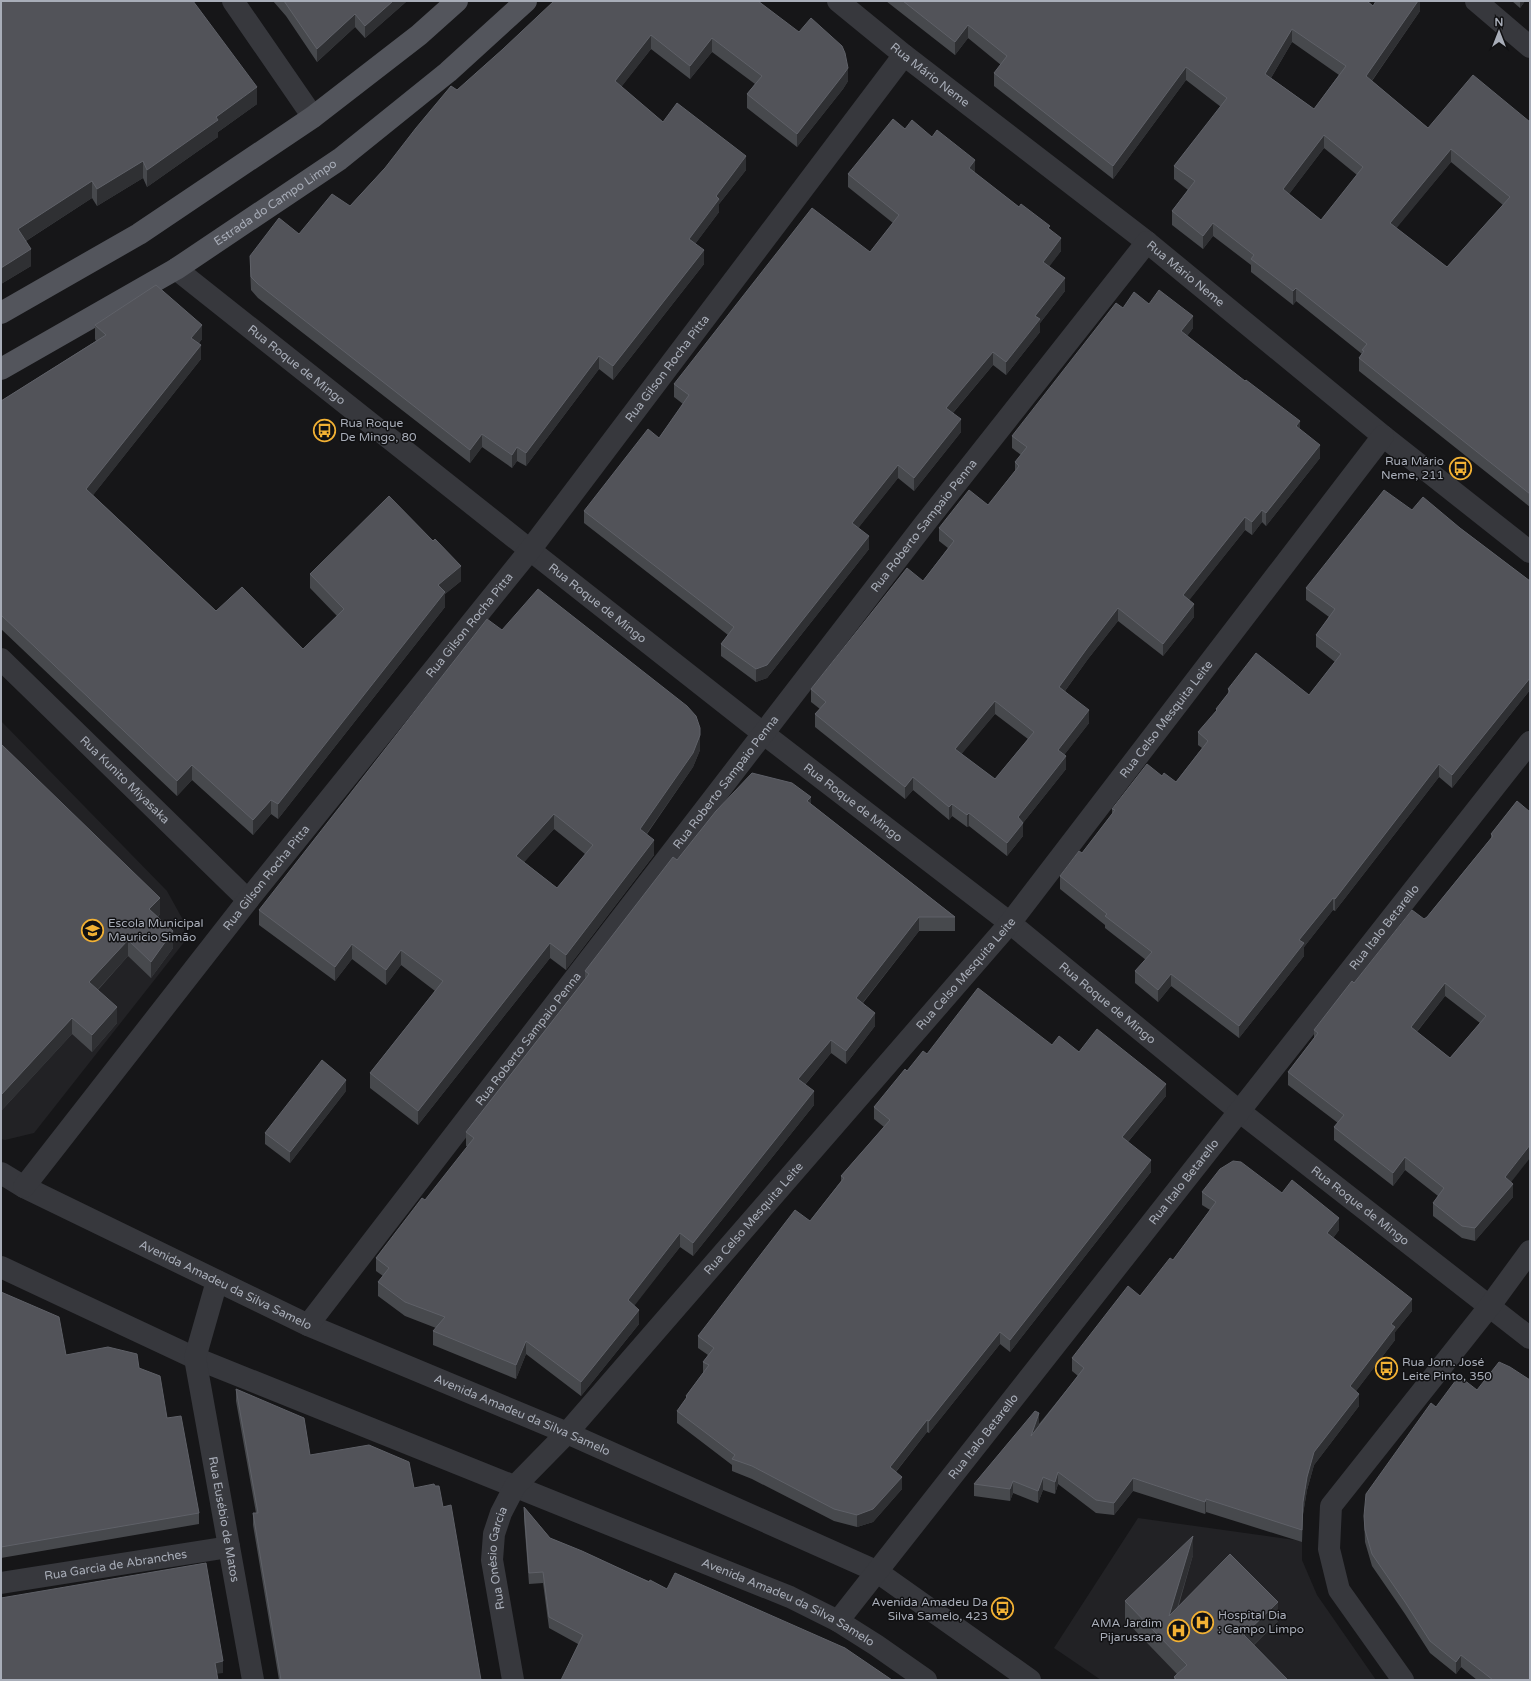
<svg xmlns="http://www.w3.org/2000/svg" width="1531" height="1681" font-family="'Varela Round',sans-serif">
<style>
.built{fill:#222225}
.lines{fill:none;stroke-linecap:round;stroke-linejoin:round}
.minor{stroke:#37383d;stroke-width:22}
.major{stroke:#53555c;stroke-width:22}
.wall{fill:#47494d;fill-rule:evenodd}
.shaded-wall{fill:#2f3033}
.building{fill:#525359;stroke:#5f6168;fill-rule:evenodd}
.labels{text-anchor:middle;stroke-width:3;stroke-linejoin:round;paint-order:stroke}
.street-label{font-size:12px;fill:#a8adb8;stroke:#111113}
.poi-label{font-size:12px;fill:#a8adb8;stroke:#111113;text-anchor:start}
</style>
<rect width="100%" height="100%" fill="#161618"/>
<g class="built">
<path d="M1,721L167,891L183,920L185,941L34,1133L5,1140L1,1139Z"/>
<path d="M1138,1518L1302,1541V1560L1317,1595L1376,1680H1101L1054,1648Z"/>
</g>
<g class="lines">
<g class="minor">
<path d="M233,1L313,117"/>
<path id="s1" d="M838,1L904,55L1147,242L1383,436L1530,552"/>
<path d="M1476,1L1530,47"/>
<path id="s2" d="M176,269L530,550L764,734L1010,923L1239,1111L1530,1338"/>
<path id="s3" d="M1,659L248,900"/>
<path id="s4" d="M1,1173L24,1187L308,1325L567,1433L876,1571L1030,1680"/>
<path id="s5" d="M24,1187L248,900L530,550L904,55"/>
<path id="s6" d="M1,1267L195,1358L790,1597L838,1621L876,1645L926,1680"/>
<path id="s7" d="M217,1281L195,1358L253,1680"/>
<path id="s8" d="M308,1325L926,522L1147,242"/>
<path id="s9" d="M1,1583L229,1547"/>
<path id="s10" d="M838,1621L1530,742"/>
<path id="s11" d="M513,1680L492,1560L494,1534L501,1513L515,1486L567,1433L1010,923L1383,436"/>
<path d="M1403,1680L1339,1590L1329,1549L1331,1506L1489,1307L1530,1251"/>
</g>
<g class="major">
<path d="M1,313L139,234L313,117L419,35L457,1"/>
<path id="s12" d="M1,369L176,269L340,159L448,72L526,1"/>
</g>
</g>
<g class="wall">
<path d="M1,1L257,104L218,132V137L147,187L143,178L97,206L92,198L26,241L31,266L1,284Z"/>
<path d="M273,1H407L365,38L355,27L317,62L286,16Z"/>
<path d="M758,1L848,81L843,89L797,147L747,108V94L755,84L712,52L690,79L651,49L621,87L663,122L746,170L719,204V212L695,244L704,264L613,380L599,369L526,466L517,461L512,468L482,447L470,463L258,298L251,290L250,269V256L299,234L350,206L457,90Z"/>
<path d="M886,1H1367L1373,6L1420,1V11L1372,81L1428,128L1530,122V507L1359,371V358L1362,354L1296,301L1293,305L1251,272V265L1213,236L1203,249L1172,225V211L1188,190L1174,179V166L1221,107L1186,80L1113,179L994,86V73L1001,65L968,38L955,55ZM1292,42L1339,75L1314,109L1271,78ZM1324,148L1357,175L1321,220L1289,194ZM1451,162L1503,205L1447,267L1396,228Z"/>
<path d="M1512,1H1525L1520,8Z"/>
<path d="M905,129L975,173L1019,207L1050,229L1061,251L1049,266L1065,291L1040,323V332L1006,375L993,365L953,413L961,432L914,491L898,478L858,528L869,549L767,678L756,682L721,656V644L728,635L584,523V511L659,438L683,404L674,397V384L870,252L893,223L848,187V174Z"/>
<path d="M1149,304L1193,328L1187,336L1300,429L1320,458L1266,526L1262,522L1252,535L1245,530L1189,600L1194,617L1163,656L1118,621L1088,659L1065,691L1089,723L1064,755L1066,769L1023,823V836L1007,856L969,826L967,827L952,816L949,820L913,790L905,799L815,727V714L820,709L811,702V689L923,581L948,548L939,541V528L988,505L1015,471V462L1021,455L1012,448V436L1123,308ZM995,714L1028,739L995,779L961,754Z"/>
<path d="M95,325L202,339L199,343L201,359L93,495L216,611L303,649L337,616L310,588V574L461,581L445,594V607L278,819L271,814L253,835L192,780L177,796L1,629V401L96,341L95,339Z"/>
<path d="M1412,510L1460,528L1530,581V690L1452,788L1439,777L1335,911L1333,910L1304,947V956L1239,1038L1171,986L1158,1002L1135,983V971L1146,960L1105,928V925L1060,889V876L1082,853L1112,814V809L1162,776L1176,782L1202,748L1198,745V732L1216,712V709L1228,694V689L1309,695L1335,662L1316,647V635L1329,617L1306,600V588Z"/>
<path d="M502,630L700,750L693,767L647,834L654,855L566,970L550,958L418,1125L370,1088V1073L435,991L401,965L386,985L352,959L335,981L259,925V910ZM554,829L585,854L557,888L524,862Z"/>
<path d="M1,744L160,914L158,917L173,948L151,978L128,956L98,990L117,1023L92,1052L72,1034L1,1111Z"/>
<path d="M1517,801L1511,1182L1513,1197L1475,1241L1462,1238L1433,1216V1203L1438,1196L1405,1170L1393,1186L1334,1140V1127L1338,1123L1288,1085V1072L1314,1038V1030L1354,983L1427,917L1491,838V834ZM1445,996L1480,1023L1450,1058L1417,1032Z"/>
<path d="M811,804L955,917V931H919L863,1003L875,1026L846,1064L831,1053L805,1085L814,1105L693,1256L680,1247L634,1305L639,1324L581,1396L526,1354L516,1379L433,1345V1331L436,1328L405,1316L378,1296V1282L383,1276L376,1271V1258L425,1200L468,1147L466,1146V1132L585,979V971L677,860Z"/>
<path d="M1052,1045L1079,1052L1166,1096L1128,1142L1151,1172L1010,1352L1000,1344L929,1433L927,1432L896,1472L902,1489L873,1522L857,1527L834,1521L752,1479L732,1471V1465L677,1423V1411L686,1399V1396L703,1373V1362L708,1355L698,1348V1336L810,1221L841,1181V1176L884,1127L874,1119V1107L907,1071L927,1054Z"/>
<path d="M346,1091L290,1163L265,1144V1133Z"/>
<path d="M1202,1192L1282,1193L1339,1230L1333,1238L1412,1311L1395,1332V1340L1356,1391L1359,1406L1314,1465L1307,1490L1303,1514L1302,1542L1206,1512L1205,1514L1133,1491L1114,1515L1096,1513L1058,1484L1055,1494L1043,1490L1038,1503L1013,1493L1010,1501L974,1496V1484L1039,1424L1078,1376L1072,1371V1358L1140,1296L1173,1260L1210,1210L1202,1205Z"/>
<path d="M1,1292L66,1355L139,1368L167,1418L199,1513V1524L1,1558Z"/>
<path d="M236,1389L310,1455L414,1488L443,1507L481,1680H279L253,1525V1513H256L236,1401Z"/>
<path d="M524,1507L550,1538L667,1589L845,1648L578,1644L549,1628L543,1583L529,1584L524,1519Z"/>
<path d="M1364,1516L1530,1680H1477L1461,1667L1456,1674L1430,1653L1405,1614L1372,1566L1365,1542Z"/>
<path d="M1193,1555L1178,1608L1278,1621L1254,1645L1288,1680H1174V1677L1177,1674L1125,1620V1601Z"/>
</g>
<g class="shaded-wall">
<path d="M393,1H407L365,38V26Z"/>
<path d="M1418,1H1420V11L1366,89V76Z"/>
<path d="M1520,1H1525L1520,8Z"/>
<path d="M355,14V27L317,62V49Z"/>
<path d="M968,25V38L955,55V42Z"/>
<path d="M1292,29V42L1265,88V74Z"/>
<path d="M651,35V49L615,95V81Z"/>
<path d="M712,38V52L690,79V66Z"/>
<path d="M1186,67V80L1113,179V166Z"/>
<path d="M848,68V81L843,89L797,147V134Z"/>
<path d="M257,87V104L218,132V137L147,187V170L216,117Z"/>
<path d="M1324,135V148L1283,202V189Z"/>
<path d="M1451,149V162L1390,236V223Z"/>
<path d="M746,156V170L719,204V212L689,252V239L716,196Z"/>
<path d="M975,160V173L969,181V168Z"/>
<path d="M143,161V178L97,206V189Z"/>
<path d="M92,181V198L18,246V229Z"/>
<path d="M1213,223V236L1203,249V236Z"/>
<path d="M1061,238V251L1043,275V262Z"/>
<path d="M31,249V266L1,284V268Z"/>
<path d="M704,250V264L613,380V366Z"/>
<path d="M1065,278V291L1040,323V332L1006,375V362L1035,316Z"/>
<path d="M1296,288V301L1293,305V291Z"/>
<path d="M1193,316V328L1181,344V331Z"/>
<path d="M202,325V339L191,352V338Z"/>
<path d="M201,345V359L86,504V489Z"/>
<path d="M993,352V365L946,421V408Z"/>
<path d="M599,356V369L526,466V453Z"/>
<path d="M961,419V432L914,491V478Z"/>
<path d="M1300,421V434L1296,426Z"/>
<path d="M482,434V447L470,463V450Z"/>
<path d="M1320,445V458L1266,526V513Z"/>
<path d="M517,447V461L512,468V455Z"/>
<path d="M898,465V478L852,536V523Z"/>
<path d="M1262,510V522L1252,535V522Z"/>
<path d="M1245,517V530L1183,608V595Z"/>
<path d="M869,536V549L767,678L756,682V669Z"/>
<path d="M461,566V581L445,594V607L278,819V804L438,585Z"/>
<path d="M1194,604V617L1163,656V644Z"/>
<path d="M1118,608V621L1088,659L1059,699V687L1088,647Z"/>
<path d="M1530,678V690L1452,788V775Z"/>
<path d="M995,701V714L955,762V749Z"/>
<path d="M1089,710V723L1058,763V750Z"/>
<path d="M700,735V750L693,767L640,843V829Z"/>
<path d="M1066,756V769L1023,823V836L1007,856V843L1018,817Z"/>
<path d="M1439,764V777L1335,911V899Z"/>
<path d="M192,765V780L177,796V781Z"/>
<path d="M913,777V790L905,799V787Z"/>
<path d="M811,797V810L807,801Z"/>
<path d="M271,800V814L253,835V820Z"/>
<path d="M952,804V816L949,820V807Z"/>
<path d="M969,813V826L967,827V815Z"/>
<path d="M554,814V829L516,871V856Z"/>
<path d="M654,840V855L566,970V955Z"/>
<path d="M160,898V914L149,925V909Z"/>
<path d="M1333,898V910L1304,947V956L1239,1038V1026L1299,940Z"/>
<path d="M919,917V931L856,1011V998Z"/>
<path d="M173,931V948L151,978V962Z"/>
<path d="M128,940V956L89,999V982Z"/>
<path d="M550,943V958L418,1125V1111Z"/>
<path d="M352,944V959L335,981V967Z"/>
<path d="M401,950V965L386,985V970Z"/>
<path d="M1171,974V986L1158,1002V990Z"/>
<path d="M1445,983V996L1411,1039V1027Z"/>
<path d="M117,1007V1023L92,1052V1035Z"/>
<path d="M875,1013V1026L846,1064V1051Z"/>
<path d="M72,1018V1034L1,1111V1095Z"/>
<path d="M831,1040V1053L798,1093V1079Z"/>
<path d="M346,1080V1091L290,1163V1152Z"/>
<path d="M1166,1084V1096L1122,1149V1137Z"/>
<path d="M814,1091V1105L693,1256V1243Z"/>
<path d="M1530,1145V1158L1505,1190V1177Z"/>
<path d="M1405,1157V1170L1393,1186V1173Z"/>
<path d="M1151,1160V1172L1010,1352V1340Z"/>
<path d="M1513,1184V1197L1475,1241V1228Z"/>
<path d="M1339,1218V1230L1327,1246V1233Z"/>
<path d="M680,1233V1247L628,1314V1300Z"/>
<path d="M1412,1299V1311L1395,1332V1340L1350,1399V1386L1391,1324Z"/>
<path d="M639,1310V1324L581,1396V1382Z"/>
<path d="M1000,1332V1344L929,1433V1421Z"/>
<path d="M526,1341V1354L516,1379V1365Z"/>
<path d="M1359,1394V1406L1314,1465L1307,1490L1303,1514L1302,1542L1303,1502L1307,1477L1314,1452Z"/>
<path d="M1039,1413V1426L1031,1436Z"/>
<path d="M927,1420V1432L890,1479V1467Z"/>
<path d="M1058,1472V1484L1055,1494V1482Z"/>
<path d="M902,1477V1489L873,1522L857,1527V1515Z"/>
<path d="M1043,1477V1490L1038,1503V1491Z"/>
<path d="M1133,1478V1491L1114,1515V1503Z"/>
<path d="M1013,1481V1493L1010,1501V1489Z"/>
<path d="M1206,1499V1512L1205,1514V1502Z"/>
<path d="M1193,1536V1555L1169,1635V1616Z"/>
<path d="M1278,1602V1621L1244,1654V1635Z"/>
<path d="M1461,1655V1667L1456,1674V1662Z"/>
<path d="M223,1661V1673L215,1674V1663Z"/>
</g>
<g class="building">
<path d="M1,1H193L257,87L216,117L218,120L147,170L143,161L97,189L92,181L18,229L31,249L1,268Z"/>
<path d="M284,1H393L365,26L355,14L317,49Z"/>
<path d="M554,1H758L799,32L811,18L842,46L845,53L848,68L843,75L797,134L747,94L762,76L712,38L690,66L651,35L615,81L663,122L677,103L746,156L716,196L719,199L689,239L704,250L613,366L599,356L526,453L517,447L512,455L482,434L470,450L258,284L251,277L250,256L279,218L299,234L332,194L350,206L385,168L416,128L451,86L457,90L503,49Z"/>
<path d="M903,1H1367L1373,6L1376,1H1418L1366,76L1428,128L1473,75L1530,122V494L1359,358L1364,351L1362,350L1367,344L1296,288L1293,291L1251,259L1254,255L1213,223L1203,236L1172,211L1195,181L1174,166L1227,98L1186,67L1113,166L994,73L1007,56L968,25L955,42ZM1292,29L1346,66L1314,109L1265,74ZM1324,135L1363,167L1321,220L1283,189ZM1451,149L1510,197L1447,267L1390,223Z"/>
<path d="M893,119L905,129L912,120L932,137L937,130L975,160L969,168L1019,207L1021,204L1050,226L1048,228L1061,238L1043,262L1065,278L1035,316L1040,319L1006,362L993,352L946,408L961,419L914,478L898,465L852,523L869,536L767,665L756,669L721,644L734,627L584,511L648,429L659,438L689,395L674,384L812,208L870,252L899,215L848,174Z"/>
<path d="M156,285L202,325L191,338L201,345L86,489L216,611L242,587L303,649L344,609L310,574L389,496L433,541L435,539L461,566L438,585L445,592L278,804L271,800L253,820L192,765L177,781L1,615V401L106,335L95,325Z"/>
<path d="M1159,290L1193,316L1181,331L1245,381L1246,380L1300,421L1296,426L1320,445L1266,513L1262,510L1252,522L1245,517L1183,595L1194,604L1163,644L1118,608L1088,647L1059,687L1089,710L1058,750L1066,756L1018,817L1023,823L1007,843L969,813L967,815L952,804L949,807L913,777L905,787L815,714L826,702L811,689L907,568L923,581L954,541L939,528L969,490L988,505L1019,466L1015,462L1027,447L1012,436L1116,303L1123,308L1134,292L1149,304ZM995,701L1034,732L995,779L955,749Z"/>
<path d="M1384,490L1412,510L1423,497L1460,528L1530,581V678L1452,775L1439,764L1335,899L1333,898L1299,940L1304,943L1239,1026L1171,974L1158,990L1135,971L1152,952L1105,916L1107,914L1060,876L1079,851L1082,853L1115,810L1112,809L1147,764L1162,776L1164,773L1176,782L1208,741L1198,732L1217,710L1216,709L1230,691L1228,689L1256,653L1309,695L1341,654L1316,635L1335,609L1306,588Z"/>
<path d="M538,589L687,706L696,716L700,728V735L693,753L640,829L654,840L566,955L550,943L418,1111L370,1073L443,981L401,950L386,970L352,944L335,967L259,910L487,619L502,630ZM554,814L593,845L557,888L516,856Z"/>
<path d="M1,744L160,898L149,909L173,931L151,962L128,940L89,982L117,1007L92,1035L72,1018L1,1095Z"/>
<path d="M752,773L792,783L811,797L807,801L955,917H919L856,998L875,1013L846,1051L831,1040L798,1079L814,1091L693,1243L680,1233L628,1300L639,1310L581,1382L526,1341L516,1365L433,1331L445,1317L405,1302L378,1282L389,1268L376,1258L422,1198L425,1200L474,1138L466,1132L589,974L585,971L673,857L677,860L716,811Z"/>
<path d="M1517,801L1530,812V1145L1505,1177L1513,1184L1475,1228L1462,1226L1433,1203L1444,1188L1405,1157L1393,1173L1334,1127L1344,1115L1288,1072L1318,1033L1314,1030L1352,981L1354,983L1412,910L1424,919L1427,917L1493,836L1491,834ZM1445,983L1486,1016L1450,1058L1411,1027Z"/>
<path d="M978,988L1052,1045L1059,1036L1079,1052L1097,1029L1166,1084L1122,1137L1151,1160L1010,1340L1000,1332L929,1421L927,1420L890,1467L902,1477L873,1509L857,1515L834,1509L752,1466L732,1459L735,1455L677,1411L687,1397L686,1396L709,1365L703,1362L714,1348L698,1336L795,1210L810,1221L844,1178L841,1176L890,1120L874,1107L905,1069L907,1071L923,1051L927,1054Z"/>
<path d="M322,1060L346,1080L290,1152L265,1133Z"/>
<path d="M1233,1161L1241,1162L1282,1193L1292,1180L1339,1218L1327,1233L1412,1299L1391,1324L1395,1327L1350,1386L1359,1394L1314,1452L1307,1477L1303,1502L1302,1530L1206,1499L1205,1502L1133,1478L1114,1503L1096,1500L1058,1472L1055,1482L1043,1477L1038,1491L1013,1481L1010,1489L974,1484L1035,1411L1039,1413L1031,1436L1084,1368L1072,1358L1128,1286L1140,1296L1170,1258L1173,1260L1216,1202L1202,1192L1220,1169Z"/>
<path d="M1,1292L59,1317L66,1355L108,1347L137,1354L139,1368L160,1376L167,1418L181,1416L199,1513L1,1547Z"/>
<path d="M1499,1362L1510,1367L1530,1380V1680H1493L1461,1655L1456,1662L1430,1641L1405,1602L1372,1554L1365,1530L1364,1516L1366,1494L1431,1403L1436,1407L1459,1376L1477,1390Z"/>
<path d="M236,1389L304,1418L310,1455L369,1445L409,1462L414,1488L434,1484L435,1486H439L443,1507L451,1505L481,1680H281L253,1513H258Z"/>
<path d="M524,1507L550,1538L582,1551L649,1582L650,1580L667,1589L675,1573L845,1648L892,1680H561L583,1635L549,1617L543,1572L529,1573Z"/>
<path d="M1193,1536L1169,1616L1230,1554L1278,1602L1244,1635L1288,1680H1177L1174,1677L1187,1665L1125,1601Z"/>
<path d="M206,1563L223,1661L215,1663L218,1680H1V1598Z"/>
</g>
<defs>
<symbol id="bus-ring" viewBox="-11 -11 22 22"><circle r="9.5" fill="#111113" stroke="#f2b134" stroke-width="1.5"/><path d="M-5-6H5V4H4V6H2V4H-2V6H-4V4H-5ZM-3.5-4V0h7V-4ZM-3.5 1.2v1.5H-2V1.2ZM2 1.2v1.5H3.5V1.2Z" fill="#f2b134"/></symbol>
<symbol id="school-ring" viewBox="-11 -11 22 22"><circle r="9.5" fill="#111113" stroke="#f2b134" stroke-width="1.5"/><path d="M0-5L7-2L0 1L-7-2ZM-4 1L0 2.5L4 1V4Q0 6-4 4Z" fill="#f2b134"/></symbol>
<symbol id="hospital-ring" viewBox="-11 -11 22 22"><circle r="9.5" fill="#111113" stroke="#f2b134" stroke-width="1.5"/><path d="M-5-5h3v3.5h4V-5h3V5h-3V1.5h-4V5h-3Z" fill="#f2b134"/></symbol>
</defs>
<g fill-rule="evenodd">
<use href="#bus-ring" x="312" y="418" width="25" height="25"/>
<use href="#bus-ring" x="1448" y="456" width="25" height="25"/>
<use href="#school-ring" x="80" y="918" width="25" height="25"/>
<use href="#bus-ring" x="1374" y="1356" width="25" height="25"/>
<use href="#bus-ring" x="990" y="1596" width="25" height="25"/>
<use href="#hospital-ring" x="1190" y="1610" width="25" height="25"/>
<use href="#hospital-ring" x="1166" y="1618" width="25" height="25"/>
</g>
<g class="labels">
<g class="street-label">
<text dy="4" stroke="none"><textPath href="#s1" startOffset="118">Rua Mário Neme</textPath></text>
<text dy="4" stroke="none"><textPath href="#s12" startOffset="321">Estrada do Campo Limpo</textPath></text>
<text dy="4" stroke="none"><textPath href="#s1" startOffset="442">Rua Mário Neme</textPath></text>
<text dy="4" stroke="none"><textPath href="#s2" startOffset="154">Rua Roque de Mingo</textPath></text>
<text dy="4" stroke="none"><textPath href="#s5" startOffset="1041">Rua Gilson Rocha Pitta</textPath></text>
<text dy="4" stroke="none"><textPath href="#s8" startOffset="1009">Rua Roberto Sampaio Penna</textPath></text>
<text dy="4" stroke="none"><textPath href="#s2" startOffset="538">Rua Roque de Mingo</textPath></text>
<text dy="4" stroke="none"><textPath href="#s5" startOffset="717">Rua Gilson Rocha Pitta</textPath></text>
<text dy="4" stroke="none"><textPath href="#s11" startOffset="1207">Rua Celso Mesquita Leite</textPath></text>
<text dy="4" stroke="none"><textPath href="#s3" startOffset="173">Rua Kunito Miyasaka</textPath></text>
<text dy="4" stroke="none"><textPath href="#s8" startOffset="685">Rua Roberto Sampaio Penna</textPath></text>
<text dy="4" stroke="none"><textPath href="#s2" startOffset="862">Rua Roque de Mingo</textPath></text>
<text dy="4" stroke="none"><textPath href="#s5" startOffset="393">Rua Gilson Rocha Pitta</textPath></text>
<text dy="4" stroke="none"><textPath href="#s10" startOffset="883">Rua Italo Betarello</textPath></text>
<text dy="4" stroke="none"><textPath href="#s11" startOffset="883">Rua Celso Mesquita Leite</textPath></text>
<text dy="4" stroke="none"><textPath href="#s2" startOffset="1186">Rua Roque de Mingo</textPath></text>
<text dy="4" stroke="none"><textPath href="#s8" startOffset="361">Rua Roberto Sampaio Penna</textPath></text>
<text dy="4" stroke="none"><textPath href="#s10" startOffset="559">Rua Italo Betarello</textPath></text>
<text dy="4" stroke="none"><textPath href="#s2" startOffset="1510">Rua Roque de Mingo</textPath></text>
<text dy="4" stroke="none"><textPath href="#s11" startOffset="559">Rua Celso Mesquita Leite</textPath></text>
<text dy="4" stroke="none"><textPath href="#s4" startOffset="251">Avenida Amadeu da Silva Samelo</textPath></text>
<text dy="4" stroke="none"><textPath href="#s4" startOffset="575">Avenida Amadeu da Silva Samelo</textPath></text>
<text dy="4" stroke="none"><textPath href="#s10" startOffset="235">Rua Italo Betarello</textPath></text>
<text dy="4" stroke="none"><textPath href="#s7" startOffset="244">Rua Eusébio de Matos</textPath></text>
<text dy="4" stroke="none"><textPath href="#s11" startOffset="124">Rua Onésio Garcia</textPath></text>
<text dy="4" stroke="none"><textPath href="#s9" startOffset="116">Rua Garcia de Abranches</textPath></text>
<text dy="4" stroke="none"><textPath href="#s6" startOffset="856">Avenida Amadeu da Silva Samelo</textPath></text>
</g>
<g class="poi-label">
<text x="340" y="427">Rua Roque<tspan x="340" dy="14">De Mingo, 80</tspan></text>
<text x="1444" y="465" text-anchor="end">Rua Mário<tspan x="1444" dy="14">Neme, 211</tspan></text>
<text x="108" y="927">Escola Municipal<tspan x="108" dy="14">Mauricio Simão</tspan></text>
<text x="1402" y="1366">Rua Jorn. José<tspan x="1402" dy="14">Leite Pinto, 350</tspan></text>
<text x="988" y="1606" text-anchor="end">Avenida Amadeu Da<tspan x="988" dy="14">Silva Samelo, 423</tspan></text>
<text x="1218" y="1619">Hospital Dia<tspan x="1218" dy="14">: Campo Limpo</tspan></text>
<text x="1162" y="1627" text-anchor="end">AMA Jardim<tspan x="1162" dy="14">Pijarussara</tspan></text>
</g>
</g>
<rect width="1531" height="1681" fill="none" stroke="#a8adb8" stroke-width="4"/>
<g transform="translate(1499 32)" stroke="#111113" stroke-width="3" paint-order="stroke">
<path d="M0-3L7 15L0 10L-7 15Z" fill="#a8adb8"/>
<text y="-6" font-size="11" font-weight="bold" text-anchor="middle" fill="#a8adb8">N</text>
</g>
</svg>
